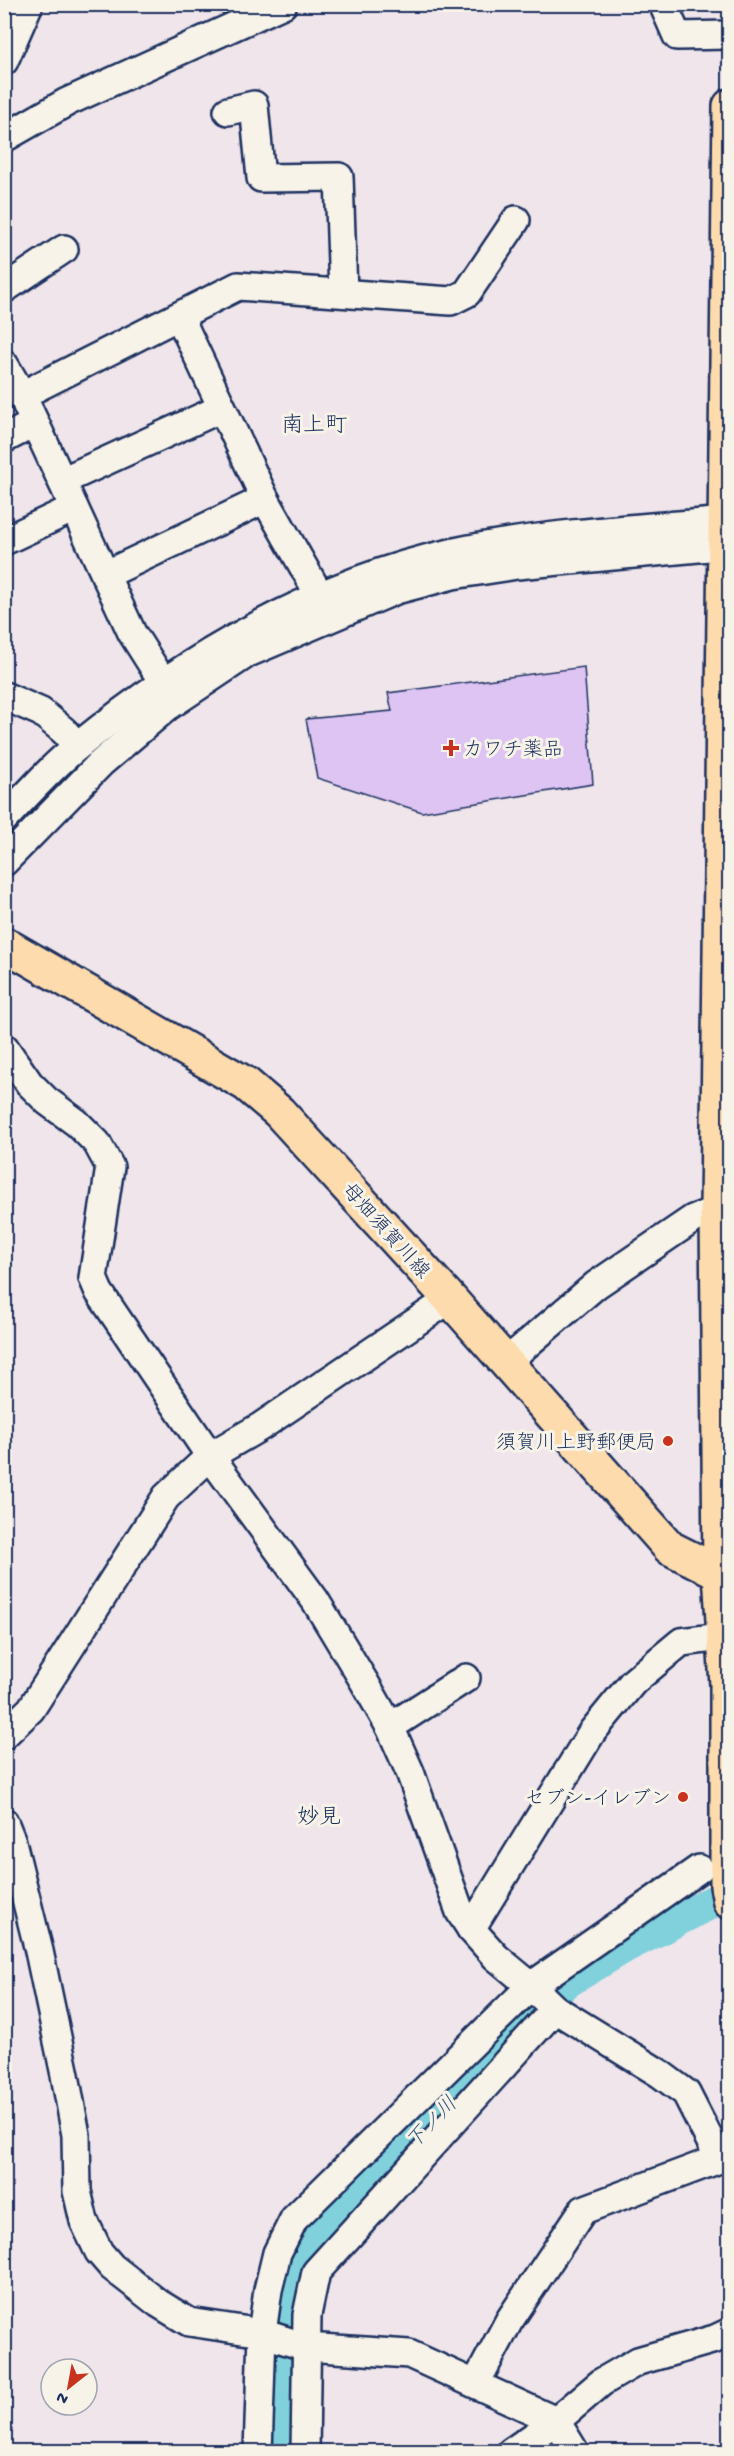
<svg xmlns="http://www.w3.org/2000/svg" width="734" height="2456" font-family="'Gochi Hand','Klee One',sans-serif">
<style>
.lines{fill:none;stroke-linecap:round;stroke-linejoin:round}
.river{stroke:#81d1dd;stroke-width:33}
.building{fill:#ddc4f3;stroke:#1b2f5e;stroke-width:1.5}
.minor-casing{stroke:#1b2f5e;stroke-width:32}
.major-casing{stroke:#1b2f5e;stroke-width:38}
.minor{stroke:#f7f3e8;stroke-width:27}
.major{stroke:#fedbac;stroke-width:33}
.poi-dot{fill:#c8321e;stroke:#f7f3e8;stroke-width:2}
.labels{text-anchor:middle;stroke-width:6;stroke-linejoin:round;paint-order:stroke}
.poi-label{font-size:20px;fill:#1b2f5e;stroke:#f7f3e8;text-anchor:end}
.street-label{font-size:20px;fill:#1b2f5e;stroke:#f7f3e8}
.water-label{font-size:21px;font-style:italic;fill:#34587e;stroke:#f7f3e8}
.quarter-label{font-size:22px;fill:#1b2f5e;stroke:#f7f3e8}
</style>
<rect width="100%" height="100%" fill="#efe5eb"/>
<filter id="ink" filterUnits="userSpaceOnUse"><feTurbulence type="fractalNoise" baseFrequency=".0167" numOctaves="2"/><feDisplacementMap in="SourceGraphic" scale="12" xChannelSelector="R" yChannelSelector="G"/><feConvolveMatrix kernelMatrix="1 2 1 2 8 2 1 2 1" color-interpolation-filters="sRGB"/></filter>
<g filter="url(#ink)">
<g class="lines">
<path class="river" d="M285,2452L286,2365L290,2309L296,2286L315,2244L407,2144L566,1982L624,1947L730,1893"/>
</g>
<path class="building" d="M584,667L593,784L422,812L317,778L306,719L392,711L388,693Z"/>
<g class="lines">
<defs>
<g id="minor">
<path d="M663,4L677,36L730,35"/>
<path d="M4,61L29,4"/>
<path d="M228,111L254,105L261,178L339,177L343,293"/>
<path d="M4,138L67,102L283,4"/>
<path d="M4,289L64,249"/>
<path d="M179,316L265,499L320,596"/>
<path d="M4,364L22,395L132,633L163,682"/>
<path d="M22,395L238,286L451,301L467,293L516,220"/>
<path d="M4,439L35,423"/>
<path d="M62,481L222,408"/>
<path d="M4,541L74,508"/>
<path d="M105,575L265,499"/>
<path d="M4,696L41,712L64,731L77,746"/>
<path d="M4,819C28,794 51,767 78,746C187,657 316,582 455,552C545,533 638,528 730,521"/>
<path d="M4,862L101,763L167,707L248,653L396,590L453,575L517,565L730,545"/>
<path d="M4,1047L29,1083L47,1101L77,1123L97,1143L110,1167L93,1278L99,1292L210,1456L315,1600L365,1683L390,1727L410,1772L460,1912L471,1929L496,1957L531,1986L555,2009L659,2073L686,2093L719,2158"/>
<path d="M506,1362L596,1285L693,1219L717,1210"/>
<path d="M390,1727L466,1678"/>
<path d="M4,1735L31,1709L166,1497L210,1456L260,1427L450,1299"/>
<path d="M4,1822L12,1842L39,1951L65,2075L76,2135L77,2191L84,2221L99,2252L112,2267L158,2303L189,2322L262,2333L306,2347L409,2354L556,2421L575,2452"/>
<path d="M471,1929L592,1732L633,1682L681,1642L722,1637"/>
<path d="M476,2383L509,2321L583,2210L730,2155"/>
<path d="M258,2452L262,2333L268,2290L277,2253L294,2219L531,1986L699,1869"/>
<path d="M305,2452L307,2315L316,2272L555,2009"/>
<path d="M511,2452L556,2421L602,2382L638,2361L715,2339L730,2332"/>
</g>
<g id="major">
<path d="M730,106L717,1210L720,1573L727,1685V1886L730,1902"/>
<path d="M4,944L246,1084L279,1112L450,1299L670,1548L720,1573"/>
</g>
</defs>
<use href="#minor" class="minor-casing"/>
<use href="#major" class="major-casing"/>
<use href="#minor" class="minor"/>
<use href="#major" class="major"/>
</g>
</g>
<g class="poi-dot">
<path d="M448 739h6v6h6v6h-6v6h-6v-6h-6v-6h6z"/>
<circle cx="668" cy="1441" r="6"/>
<circle cx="683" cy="1797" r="6"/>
</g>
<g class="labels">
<g class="poi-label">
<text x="463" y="755" text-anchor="start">カワチ薬品</text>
<text x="656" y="1448">須賀川上野郵便局</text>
<text x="671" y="1804">セブン-イレブン</text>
</g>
<g class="street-label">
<text transform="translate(387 1230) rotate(48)" y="7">母畑須賀川線</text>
</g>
<g class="water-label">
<text transform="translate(431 2122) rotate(-46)" y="7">下ノ川</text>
</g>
<g class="quarter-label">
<text x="314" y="431">南上町</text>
<text x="319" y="1823">妙見</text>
</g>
</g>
<rect width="734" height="2456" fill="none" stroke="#f7f3e8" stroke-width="24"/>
<rect x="12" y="12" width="710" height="2432" fill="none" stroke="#1b2f5e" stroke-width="2" filter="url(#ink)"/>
<g transform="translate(69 2387) rotate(211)"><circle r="28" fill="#f7f3e8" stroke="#9fa5b1" stroke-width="1.5"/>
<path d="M0-4.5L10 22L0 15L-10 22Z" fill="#c8321e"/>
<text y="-9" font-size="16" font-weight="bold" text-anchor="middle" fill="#1b2f5e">N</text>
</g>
</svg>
